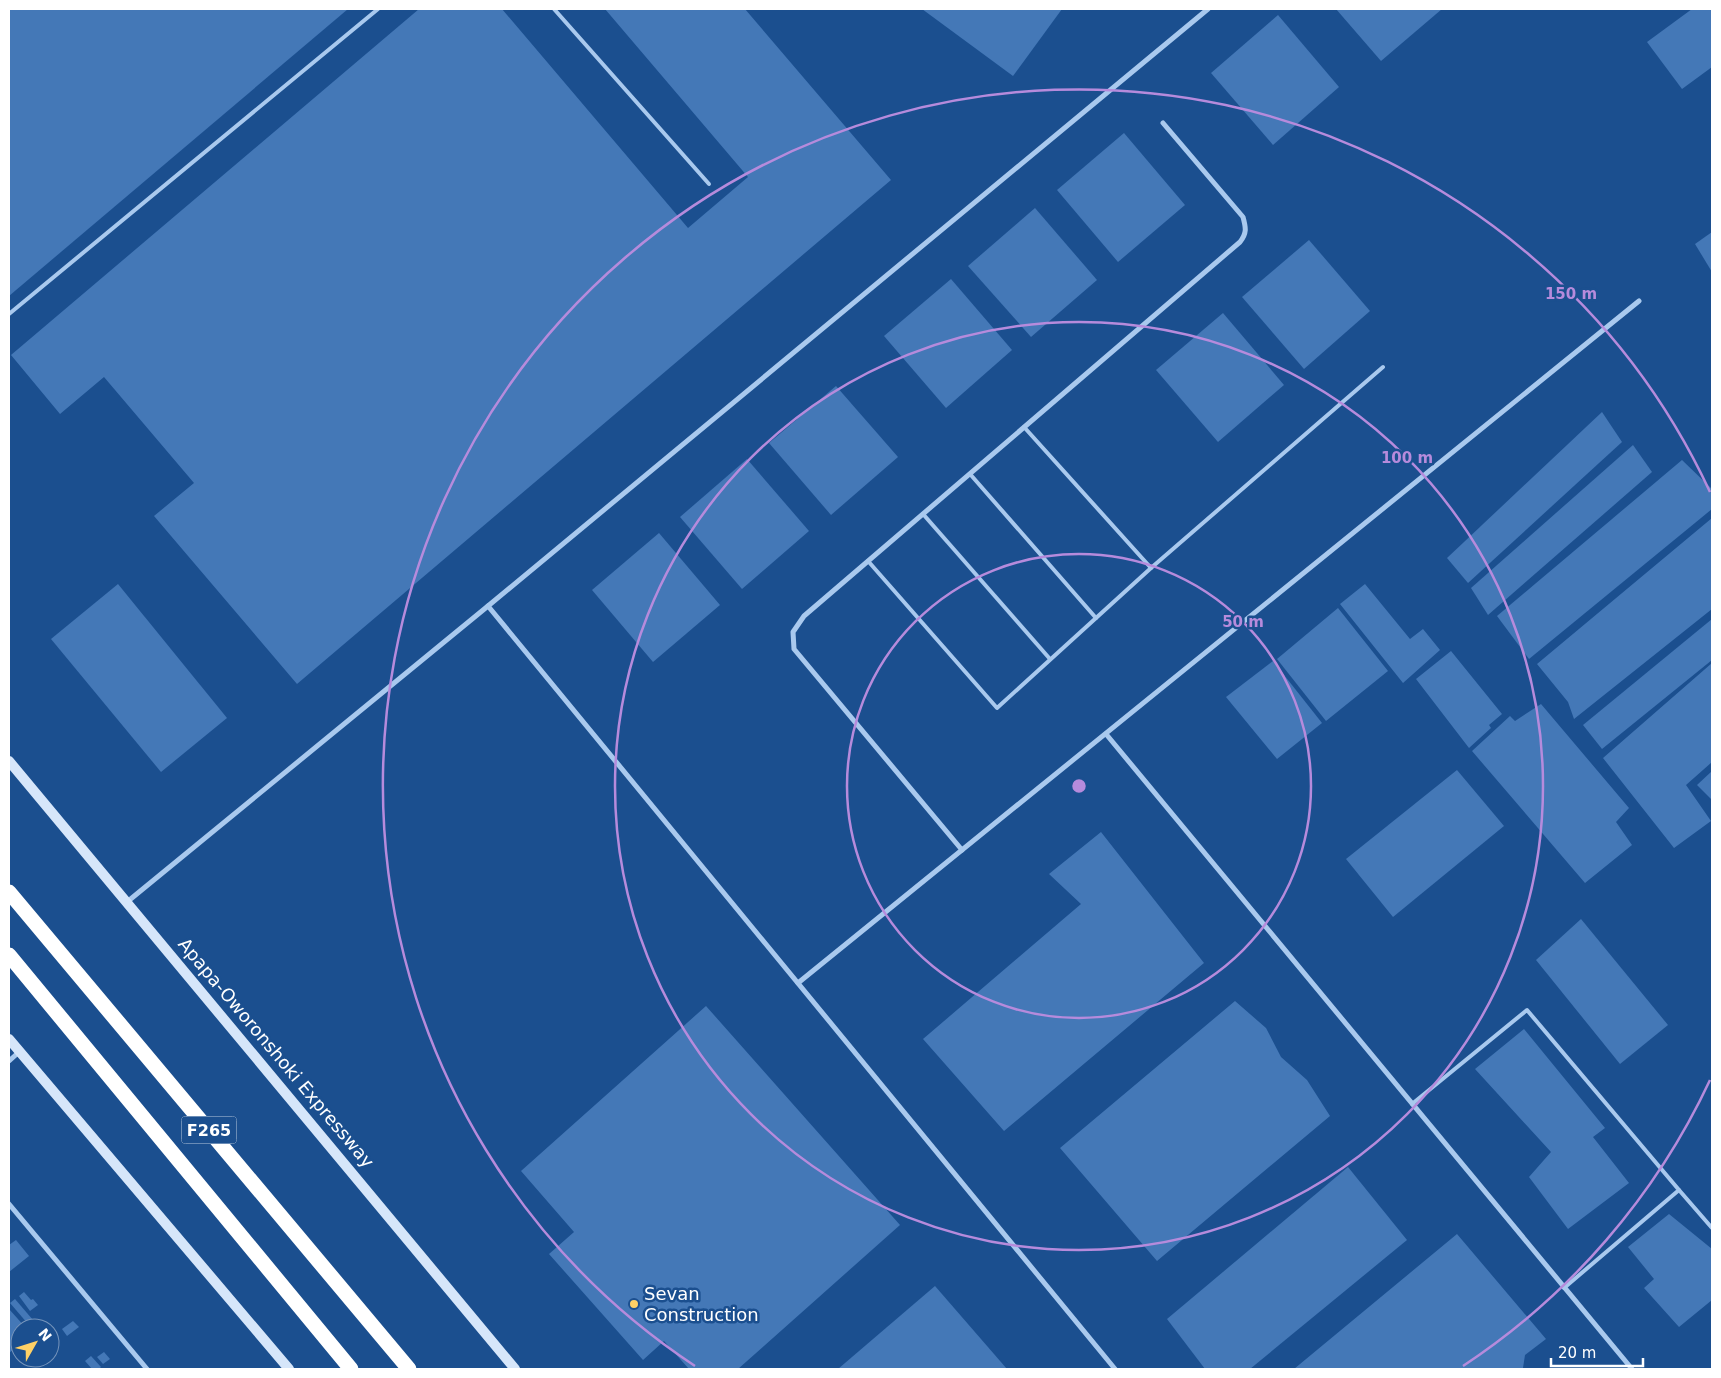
<svg xmlns="http://www.w3.org/2000/svg" width="1721" height="1378" font-family="'DejaVu Sans',sans-serif">
<style>
.building{fill:#4478b7}
.lines{fill:none;stroke-linecap:round;stroke-linejoin:round}
.service{stroke:#a9c9ee;stroke-width:4}
.minor{stroke:#a9c9ee;stroke-width:5}
.secondary{stroke:#d6e6fa;stroke-width:10}
.motorway{stroke:#fff;stroke-width:15}
.ring{fill:none;stroke:#b68bdc;stroke-width:2.5}
.poi-dot{fill:#ffd166;stroke:#1b4f8f;stroke-width:2}
.labels{text-anchor:middle;stroke-width:5;stroke-linejoin:round;paint-order:stroke}
.shield{fill:#1b4f8f;stroke:#bbcadd;stroke-width:1}
.shield-label{font-size:16px;font-weight:bold;fill:#fff}
.street-label{font-size:18px;fill:#fff;stroke:#1b4f8f}
.poi-label{font-size:18px;fill:#fff;stroke:#1b4f8f;text-anchor:start}
.centre{fill:#b68bdc;stroke:#1b4f8f;stroke-width:2.5}
.ring-label{font-size:15px;text-anchor:middle;font-weight:bold;fill:#b68bdc;stroke:#1b4f8f;stroke-width:5;stroke-linejoin:round;paint-order:stroke}
</style>
<rect width="100%" height="100%" fill="#1b4f8f"/>
<g class="building">
<path d="M9,9H348L9,296Z"/>
<path d="M419,9H502L688,228L748,177L605,9H745L891,180L297,684L154,516L194,483L104,377L60,414L11,355Z"/>
<path d="M922,9H1062L1013,76Z"/>
<path d="M1336,9H1442L1381,61Z"/>
<path d="M1692,9H1712V67L1682,89L1647,42Z"/>
<path d="M1278,15L1339,87L1273,145L1211,73Z"/>
<path d="M1124,133L1185,205L1118,262L1057,190Z"/>
<path d="M1035,208L1097,280L1031,337L968,266Z"/>
<path d="M1712,232V272L1695,244Z"/>
<path d="M1309,240L1370,311L1304,369L1242,297Z"/>
<path d="M951,279L1012,350L946,408L884,336Z"/>
<path d="M1223,313L1284,385L1218,442L1156,370Z"/>
<path d="M836,386L898,457L831,515L769,443Z"/>
<path d="M1602,412L1622,442L1468,583L1447,558Z"/>
<path d="M1633,445L1652,472L1488,615L1471,588Z"/>
<path d="M747,459L809,531L742,589L680,517Z"/>
<path d="M1682,460L1712,489V509L1529,659L1497,616Z"/>
<path d="M1712,518V609L1574,719L1568,702L1537,664Z"/>
<path d="M659,533L720,605L653,662L592,590Z"/>
<path d="M118,584L227,718L161,772L51,639Z"/>
<path d="M1365,584L1410,639L1423,629L1440,650L1403,683L1340,604Z"/>
<path d="M1338,608L1388,671L1326,721L1277,659Z"/>
<path d="M1712,619V660L1602,749L1583,725Z"/>
<path d="M1451,651L1502,714L1489,725L1491,728L1469,748L1416,679Z"/>
<path d="M1273,661L1322,723L1277,759L1226,697Z"/>
<path d="M1712,663V762L1686,785L1711,821L1674,848L1603,758Z"/>
<path d="M1541,704L1629,808L1616,822L1632,845L1585,883L1472,751L1510,716L1515,721Z"/>
<path d="M1457,770L1504,826L1393,917L1346,859Z"/>
<path d="M1712,771V800L1697,785Z"/>
<path d="M1101,832L1204,963L1004,1131L923,1039L1081,904L1049,874Z"/>
<path d="M1581,919L1668,1025L1620,1064L1536,960Z"/>
<path d="M1235,1001L1266,1028L1281,1057L1307,1080L1330,1116L1157,1261L1060,1148Z"/>
<path d="M706,1006L900,1225L738,1369H689L664,1341L643,1360L549,1254L574,1232L521,1171Z"/>
<path d="M1524,1029L1605,1128L1593,1137L1629,1183L1568,1229L1529,1177L1551,1152L1475,1069Z"/>
<path d="M1348,1167L1407,1240L1250,1369H1205L1167,1319Z"/>
<path d="M1669,1214L1712,1249V1300L1679,1327L1644,1288L1654,1279L1628,1247Z"/>
<path d="M1457,1234L1546,1339L1525,1355L1523,1368L1521,1369H1294Z"/>
<path d="M16,1240L29,1256L9,1272V1245Z"/>
<path d="M935,1286L1007,1369H838Z"/>
<path d="M24,1292L31,1300L33,1299L38,1305L30,1311L19,1296Z"/>
<path d="M15,1299L33,1320L28,1324L10,1303Z"/>
<path d="M9,1309L26,1328H20V1344L9,1353Z"/>
<path d="M73,1321L79,1327L67,1336L62,1329Z"/>
<path d="M104,1352L110,1359L103,1364L97,1357Z"/>
<path d="M91,1356L101,1367L99,1369H92L85,1361Z"/>
</g>
<g class="lines">
<g class="service">
<path d="M554,9L709,184"/>
<path d="M9,314L378,9"/>
<path d="M1024,427L1151,568L1383,367"/>
<path d="M970,474L1096,618"/>
<path d="M923,514L1050,659"/>
<path d="M868,561L997,708L1151,568"/>
<path d="M1412,1104L1527,1010L1679,1190L1564,1288"/>
<path d="M1679,1190L1712,1228"/>
</g>
<g class="minor">
<path d="M488,606L1115,1369"/>
<path d="M1106,734L1632,1369"/>
<path d="M962,850L794,649L793,632L804,616L1240,242C1247,233 1246,228 1243,217L1163,123"/>
<path d="M127,902L488,606L1208,9"/>
<path d="M798,983L1639,301"/>
<path d="M9,1061L19,1052"/>
<path d="M9,1204L147,1369"/>
</g>
<g class="secondary">
<path d="M9,761L515,1369"/>
<path d="M9,1039L289,1369"/>
</g>
<g class="motorway">
<path d="M9,892L409,1369"/>
<path d="M9,955L351,1369"/>
</g>
</g>
<g class="ring">
<circle cx="1079" cy="786" r="232"/>
<circle cx="1079" cy="786" r="464"/>
<path d="M1710 1080A696 696 0 0 1 1463 1366M695 1366A696 696 0 1 1 1710 492"/>
</g>
<circle class="poi-dot" cx="634" cy="1304" r="5"/>
<g class="labels">
<rect class="shield" x="181.5" y="1116.5" width="55" height="27" rx="4"/>
<g class="shield-label">
<text x="209" y="1136">F265</text>
</g>
<g class="street-label">
<text transform="translate(276 1053) rotate(50)" y="6">Apapa-Oworonshoki Expressway</text>
</g>
<g class="poi-label">
<text x="644" y="1300">Sevan<tspan x="644" dy="21">Construction</tspan></text>
</g>
</g>
<circle cx="1079" cy="786" r="8" class="centre"/>
<g class="ring-label">
<text x="1571" y="299">150 m</text>
<text x="1407" y="463">100 m</text>
<text x="1243" y="627">50 m</text>
</g>
<rect width="1721" height="1378" fill="none" stroke="#ffffff" stroke-width="20"/>
<g transform="translate(35 1343) rotate(51)"><circle r="24" fill="#1b4f8f" stroke="#7695bc"/>
<path d="M0-4L9 19L0 12L-9 19Z" fill="#ffd166"/>
<text y="-8" font-size="14" font-weight="bold" text-anchor="middle" fill="#ffffff">N</text>
</g>
<path d="M1551 1358v8h92v-8" fill="none" stroke="#ffffff" stroke-width="2.5"/>
<text x="1558" y="1358" font-size="15" fill="#ffffff" stroke="#1b4f8f" stroke-width="4" paint-order="stroke">20 m</text>
</svg>
